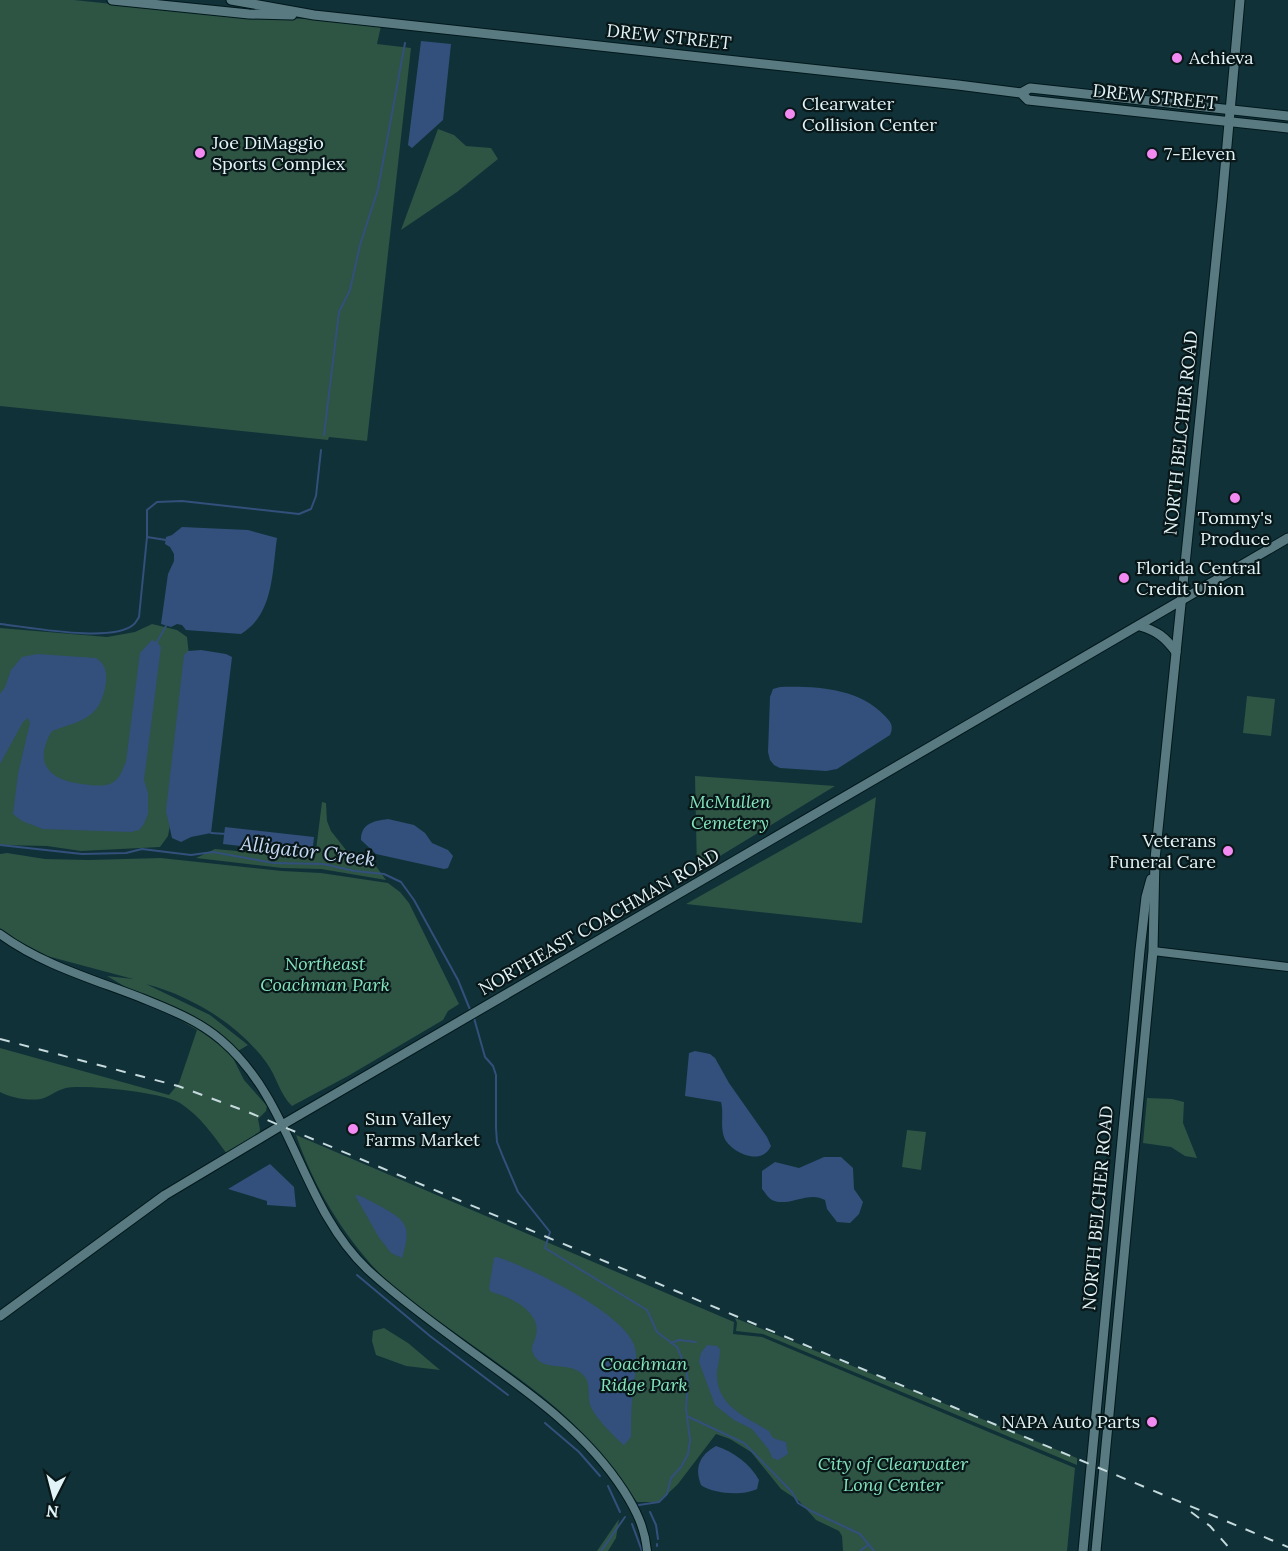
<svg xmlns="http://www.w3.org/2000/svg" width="1288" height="1551" font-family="Lora,serif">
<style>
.green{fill:#2e5444}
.water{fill:#32507b}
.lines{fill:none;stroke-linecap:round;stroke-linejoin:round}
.stream{stroke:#32507b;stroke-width:2}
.tertiary-casing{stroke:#01181c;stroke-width:10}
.secondary-casing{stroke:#01181c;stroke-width:11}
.tertiary{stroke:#597a81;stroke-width:8}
.secondary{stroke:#597a81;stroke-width:9}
.rail{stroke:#c6dade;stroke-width:2;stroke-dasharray:10 10;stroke-linecap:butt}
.poi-dot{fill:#f28af2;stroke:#091719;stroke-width:2}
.labels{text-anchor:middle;stroke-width:4.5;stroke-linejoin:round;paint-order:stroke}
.street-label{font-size:18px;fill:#e2f4f8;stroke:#091719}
.poi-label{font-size:18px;fill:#e2f4f8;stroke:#091719;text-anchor:start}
.park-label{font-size:18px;font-style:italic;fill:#84e5bc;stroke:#091719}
.water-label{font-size:20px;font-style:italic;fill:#c6d9f5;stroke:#091719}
</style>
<rect width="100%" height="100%" fill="#103137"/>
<g class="green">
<path d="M0,0H74L248,18L314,19L381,26L377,44L411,48L367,441L329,437L328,440L0,406Z"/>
<path d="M438,129L454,135L466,146L491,148L498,159L457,192L401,230Z"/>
<path d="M152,624L177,630L187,637L189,655L178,783L168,836L160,847L81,851L47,846L0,845V628L107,637L135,632Z"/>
<path d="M1247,696L1275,699L1271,736L1243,733Z"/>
<path d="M695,776L835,786L697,870Z"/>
<path d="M876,797L862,923L686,904Z"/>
<path d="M322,802L326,803L327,821L331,831L346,850L373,862L386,880L321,869L282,868L196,858L215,849L315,858Z"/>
<path d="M7,853L45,859L89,860L161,858L282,871L321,873L388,883L400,892L409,903L459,1004L448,1011L443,1020L348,1076L292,1106C280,1095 276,1075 266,1062C238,1024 191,996 146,984L210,1015L248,1045L238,1051L201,1021L129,989L107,976L133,979L47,956L17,940L0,928V854Z"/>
<path d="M177,1018L198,1028L231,1054L244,1080L267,1106L266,1111L258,1119L260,1129L259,1135L227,1154C213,1135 200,1116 180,1103C166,1093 84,1084 66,1088C57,1090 49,1097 41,1099C27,1101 12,1098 0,1092V1048L169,1095L179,1083L197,1030Z"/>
<path d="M1147,1098L1172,1099L1184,1102L1183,1123L1197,1158L1185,1156L1171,1147L1143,1143Z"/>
<path d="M907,1130L926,1132L921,1170L902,1167Z"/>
<path d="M296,1135L734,1322L733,1334L762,1337L1075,1468L1067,1551H843L842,1536L839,1531L816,1520L799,1501L781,1489L751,1452L730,1439L716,1434L678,1484L659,1502H637C610,1464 580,1426 543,1397C510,1371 475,1347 440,1322C420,1307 398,1292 380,1274C342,1234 314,1187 296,1135Z"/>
<path d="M735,1318L1077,1458V1465L763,1334L736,1331L737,1323Z"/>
<path d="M384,1328L408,1343L440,1370L406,1366L376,1355L372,1341L373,1331Z"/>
<path d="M619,1519L616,1538L608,1551H597Z"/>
</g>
<g class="water">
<path d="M421,41L451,44L443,120L412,148L408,145Z"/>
<path d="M182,527L248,530L277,538C272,572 274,614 241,634L186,630L182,625L177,624L171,627L161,624L168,574L174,561V554L170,547L165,544L166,537L172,535Z"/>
<path d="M152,640L157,642L161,647L144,780L148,793V814L144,824L139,830L131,832L43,829L22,821L13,814L18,774L30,723L28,718L23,722L0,764V694L5,687L11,670L22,657L37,654L96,658C105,664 107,671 106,682C101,719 82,720 52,731C33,762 48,780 82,784C90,785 102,787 110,784C120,780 122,770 126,762L140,653Z"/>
<path d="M201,650L226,654L232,657L211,833L191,837L181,842L172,838L166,811L184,655L188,651Z"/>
<path d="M780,687C816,686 858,688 884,715C891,722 894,726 890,735L837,769L826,771L780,768L774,765L770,760L768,752L770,697L773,689Z"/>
<path d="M388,819L414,825L425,833L432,843L448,850L453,856L448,868L444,869L376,854L361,840C361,823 374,821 388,819Z"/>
<path d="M225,827L314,837L312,854L223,844Z"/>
<path d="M695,1051L710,1054L715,1058L729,1083L767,1137L771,1146C761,1168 729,1151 724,1137C720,1126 724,1113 721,1102L685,1096L689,1053Z"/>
<path d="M824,1157H841L853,1168L854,1189L863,1202L859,1214L850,1223L837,1222L827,1209L825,1200C808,1190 789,1208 772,1200C768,1198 765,1192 762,1189V1171L775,1162L799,1168Z"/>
<path d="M270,1164L294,1187L296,1207L267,1205V1201L228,1189Z"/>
<path d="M355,1195C363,1196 368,1200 376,1204C405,1220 413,1223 402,1258L391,1253L378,1236Z"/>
<path d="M497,1257C531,1268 622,1312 634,1345C639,1359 634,1377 633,1391C631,1406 631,1422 631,1437L624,1445C614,1437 596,1418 591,1407C586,1395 593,1382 581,1373C568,1361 541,1373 533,1353C530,1347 535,1341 536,1335C542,1312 509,1296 491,1292L489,1288L494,1258Z"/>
<path d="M707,1345L717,1346L720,1349C720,1357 718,1365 717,1372C715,1405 745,1417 769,1431L773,1438L786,1442L788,1454L778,1460L772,1458L769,1450L752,1429L734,1420L715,1405L699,1362L701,1353Z"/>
<path d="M716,1446C734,1452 750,1464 759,1480L757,1489C743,1496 713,1494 701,1485C694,1467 700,1455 716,1446Z"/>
</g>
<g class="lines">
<g class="stream">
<path d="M324,435L339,312L350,290L360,245L378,189L405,43"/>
<path d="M147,537V510L157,502L182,501L299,514L311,509L316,496L321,450"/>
<path d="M0,624C29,627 111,643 133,625C136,623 137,620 139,617L147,537L166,540"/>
<path d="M157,642L166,626"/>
<path d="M211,833L227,834"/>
<path d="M0,845L82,854L126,853L142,849L191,855L213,852L274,863L323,864L355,871L384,874L401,882L414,900L458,980L471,1012"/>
<path d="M474,1018L485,1057L493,1066L496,1075V1128L497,1142L503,1157L518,1192L550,1232L545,1248L647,1310L657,1332L677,1347L686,1368L688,1382L686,1408L690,1440L688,1454L681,1467L671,1478L667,1494L659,1502L639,1505"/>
<path d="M357,1275L430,1336L508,1395"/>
<path d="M671,1343L679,1340L696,1342"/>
<path d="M689,1417L744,1443L792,1492L798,1503L811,1511L860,1534L874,1551"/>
<path d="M545,1423L579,1452L600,1476"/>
<path d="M608,1486L620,1512"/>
<path d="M650,1512L656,1525L658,1539"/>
<path d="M632,1524L642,1551"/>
<path d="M657,1546V1544"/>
<path d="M601,1551L625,1517"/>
<path d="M860,1551L869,1544"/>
</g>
<defs>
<g id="tertiary">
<path d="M0,934C42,965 96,980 144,999C171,1010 199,1021 221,1040C293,1101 300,1206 368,1270C399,1298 433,1323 467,1348C525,1390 585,1430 624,1491C636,1510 645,1528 647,1551"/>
<path d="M1153,951L1288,967"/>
</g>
<g id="secondary">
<path d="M112,0L249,14L292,15"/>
<path d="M231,0L314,15L958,85L1021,93L1028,100L1288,128"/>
<path d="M1021,93L1030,88L1288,116"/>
<path d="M1140,626C1157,631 1165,637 1176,652"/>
<path d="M0,1316L165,1195L282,1125L1288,538"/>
<path d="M1083,1551L1140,950L1146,897L1151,879"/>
<path d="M1096,1551L1153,951L1155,859L1222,201L1240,0"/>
</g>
</defs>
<use href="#tertiary" class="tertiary-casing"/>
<use href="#secondary" class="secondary-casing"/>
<use href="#tertiary" class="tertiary"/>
<use href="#secondary" class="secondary"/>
<g class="rail">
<path d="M0,1039L178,1086L248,1112L1288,1547"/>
<path d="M1191,1512L1210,1526L1232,1551"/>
</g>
</g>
<g class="poi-dot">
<circle cx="1177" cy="58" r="6"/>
<circle cx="790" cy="114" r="6"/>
<circle cx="200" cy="153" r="6"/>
<circle cx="1152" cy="154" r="6"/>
<circle cx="1235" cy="498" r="6"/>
<circle cx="1124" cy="578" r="6"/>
<circle cx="1228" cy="851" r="6"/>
<circle cx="353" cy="1129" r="6"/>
<circle cx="1152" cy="1422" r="6"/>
</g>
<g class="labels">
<g class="street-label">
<text transform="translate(669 37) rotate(6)" y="6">DREW STREET</text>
<text transform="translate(1155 97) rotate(6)" y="6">DREW STREET</text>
<text transform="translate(1181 433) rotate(-84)" y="6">NORTH BELCHER ROAD</text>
<text transform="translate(599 922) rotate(-30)" y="6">NORTHEAST COACHMAN ROAD</text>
<text transform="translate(1098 1208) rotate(-85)" y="6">NORTH BELCHER ROAD</text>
</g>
<g class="poi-label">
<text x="1189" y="64">Achieva</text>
<text x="802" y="110">Clearwater<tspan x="802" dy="21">Collision Center</tspan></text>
<text x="212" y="149">Joe DiMaggio<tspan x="212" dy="21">Sports Complex</tspan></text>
<text x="1164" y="160">7-Eleven</text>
<text x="1235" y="524" text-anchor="middle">Tommy's<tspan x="1235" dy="21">Produce</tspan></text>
<text x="1136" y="574">Florida Central<tspan x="1136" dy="21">Credit Union</tspan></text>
<text x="1216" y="847" text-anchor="end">Veterans<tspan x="1216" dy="21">Funeral Care</tspan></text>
<text x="365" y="1125">Sun Valley<tspan x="365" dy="21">Farms Market</tspan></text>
<text x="1140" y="1428" text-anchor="end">NAPA Auto Parts</text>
</g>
<g class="park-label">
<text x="730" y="808">McMullen<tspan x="730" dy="21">Cemetery</tspan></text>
<text x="325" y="970">Northeast<tspan x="325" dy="21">Coachman Park</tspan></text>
<text x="644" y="1370">Coachman<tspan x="644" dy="21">Ridge Park</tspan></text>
<text x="893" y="1470">City of Clearwater<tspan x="893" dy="21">Long Center</tspan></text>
</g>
<g class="water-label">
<text transform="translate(308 851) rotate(7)" y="7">Alligator Creek</text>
</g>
</g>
<g transform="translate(54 1497) rotate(186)" stroke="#091719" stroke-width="4.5" paint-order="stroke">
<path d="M0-4.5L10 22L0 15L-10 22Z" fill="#e2f4f8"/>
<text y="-9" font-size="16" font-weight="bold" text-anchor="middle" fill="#e2f4f8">N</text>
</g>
</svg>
